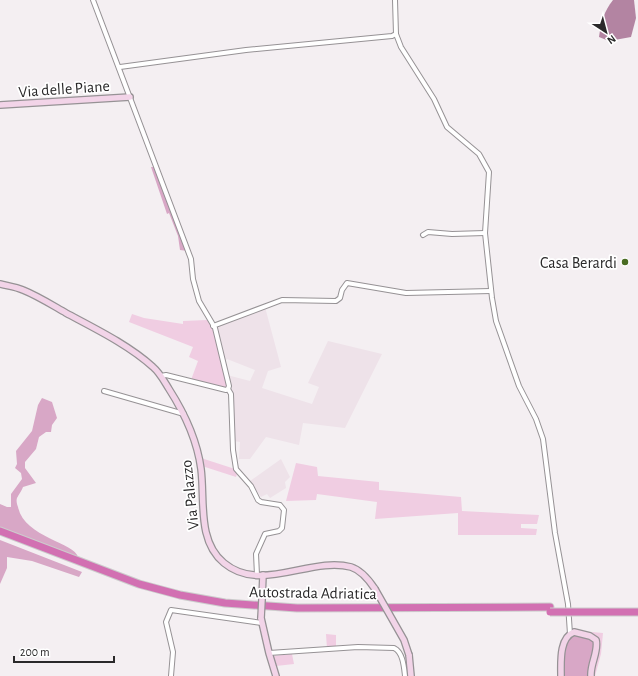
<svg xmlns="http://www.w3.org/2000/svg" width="638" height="676" font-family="'Alegreya Sans',sans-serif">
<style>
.built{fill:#eee2e9}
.green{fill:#f0cde2}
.forest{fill:#d8a7c6}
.water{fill:#b384a2}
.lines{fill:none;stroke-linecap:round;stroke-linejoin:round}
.street-casing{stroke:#969295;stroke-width:6}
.secondary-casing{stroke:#969295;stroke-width:8}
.highway-casing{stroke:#ccc;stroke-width:9}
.street{stroke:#fff;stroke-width:4}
.secondary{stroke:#f2d4e8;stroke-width:5.5}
.highway{stroke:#d270b2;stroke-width:7}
.secondary-bridge-casing{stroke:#969295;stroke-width:8;stroke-linecap:butt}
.highway-bridge-casing{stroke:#ccc;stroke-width:9;stroke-linecap:butt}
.secondary-bridge{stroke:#f2d4e8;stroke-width:5.5}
.highway-bridge{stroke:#d270b2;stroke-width:7}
.poi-dot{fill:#496b22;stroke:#fff;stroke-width:1.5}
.labels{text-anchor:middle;stroke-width:3.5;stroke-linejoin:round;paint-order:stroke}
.street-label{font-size:16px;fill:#2a292a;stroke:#fff}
.poi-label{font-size:16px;fill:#2a292a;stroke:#fff;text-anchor:end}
</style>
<rect width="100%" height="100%" fill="#f4eff2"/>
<g class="built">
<path d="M265,307L281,367L268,371L262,388L312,404L319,387L308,383L328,341L382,354L345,428L303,423L299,445L266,437L250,459H239L240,442L234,441L232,395L227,375L250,381L255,370L227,359L224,362L215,326Z"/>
<path d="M281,459L290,477L285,482L286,488L270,498L267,494L261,497L250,481Z"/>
</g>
<g class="green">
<path d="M132,314L144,318L183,324V321L207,320C219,332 224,370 228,387L226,389L191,380L198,361L189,357L193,347L129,322Z"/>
<path d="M201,458L235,469L237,474L236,477L202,466Z"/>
<path d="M296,463L317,467L318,476L379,482V490L461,497L462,511L539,515L537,524H521V528L537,529L536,535H458V513L375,519L377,502L317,494L316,500L286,501Z"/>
<path d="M592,632L603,633L601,654L595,676H593C594,660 606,646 592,634Z"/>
<path d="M326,634L336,635V648L327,649Z"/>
<path d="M292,654L294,664L276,666L272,656Z"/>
</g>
<g class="forest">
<path d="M151,167H157L188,251L180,250L178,236L169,213L167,214Z"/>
<path d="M42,398L52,402L57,418L52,425L51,432H46L39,437L36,449L25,462V468L36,483L23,487C22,490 19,494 17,498C16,501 17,504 18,507C24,537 75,543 78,557L0,527V504L7,507H11V494L22,479L21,473L15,468L17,464L16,451L32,431L38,405Z"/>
<path d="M0,540L82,572L79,577L32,561L7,557V568L0,584Z"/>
<path d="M574,633L594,640L596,646L590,676H562L567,638Z"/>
</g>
<path class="water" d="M613,0H634L636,18L631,37L609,41L599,37C601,23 604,11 613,0Z"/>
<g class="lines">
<defs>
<g id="street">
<path d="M93,0L191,259L193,279L199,301L215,328L229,386L228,389L226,390L166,375L161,376"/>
<path d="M395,0L396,34L401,47L434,99L447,127L479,154L489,172L485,233L492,298L496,321L519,386L536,419L543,439L555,533L568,604L570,634"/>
<path d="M120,67L246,50L392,36L396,34"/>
<path d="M423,235L428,232L452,234L485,233"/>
<path d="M213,326L282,300L336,301L340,298L342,290L347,283L406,293L491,291"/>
<path d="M228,389L231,394L233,450L236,469L251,486L258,500L261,502L280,505L284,510L282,528L279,531L265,534L256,554L257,575"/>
<path d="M104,391L184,414"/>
<path d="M269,653L358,647L394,648C403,652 404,667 405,676"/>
<path d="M171,676L173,652L166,622L171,610L262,623"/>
</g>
<g id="secondary">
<path d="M0,105L130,97"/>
<path d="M0,284C8,286 16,287 23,290C38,296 52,305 66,313C94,328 129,345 153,367C160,373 164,381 169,389C185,414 197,439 201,469C205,500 197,541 224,563C261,594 311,556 351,567C361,570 369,580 375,589"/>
<path d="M262,599L263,575"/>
<path d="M261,618L269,653L276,676"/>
<path d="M409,655L411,676"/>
<path d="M561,676C561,662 559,638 574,632L590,636L596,640C599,651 590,664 591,676"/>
</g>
<path id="highway" d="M0,531L139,584L180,595L225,603L297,608L550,607"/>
</defs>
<use href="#street" class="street-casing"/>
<use href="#secondary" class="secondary-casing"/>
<use href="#highway" class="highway-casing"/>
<use href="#street" class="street"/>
<use href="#secondary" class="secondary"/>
<use href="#highway" class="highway"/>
<defs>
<g id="secondary-bridge">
<path d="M375,589L404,640L409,655"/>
<path d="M261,618L262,599"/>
</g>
<path id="highway-bridge" d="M550,612H638"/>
</defs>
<use href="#secondary-bridge" class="secondary-bridge-casing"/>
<use href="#highway-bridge" class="highway-bridge-casing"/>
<use href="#secondary-bridge" class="secondary-bridge"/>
<use href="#highway-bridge" class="highway-bridge"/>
</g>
<circle class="poi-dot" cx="625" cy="262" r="4"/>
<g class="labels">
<g class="street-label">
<text transform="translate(64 88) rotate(-4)" y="6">Via delle Piane</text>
<text transform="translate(189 495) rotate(-96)" y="6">Via Palazzo</text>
<text transform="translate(313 592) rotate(1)" y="6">Autostrada Adriatica</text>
</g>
<g class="poi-label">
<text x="617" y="268">Casa Berardi</text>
</g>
</g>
<g transform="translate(606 32) rotate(144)" stroke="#ffffff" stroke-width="3" paint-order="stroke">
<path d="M0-3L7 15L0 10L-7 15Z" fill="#2a292a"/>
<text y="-6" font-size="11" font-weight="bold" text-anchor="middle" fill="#2a292a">N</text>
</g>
<path d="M14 656v6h100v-6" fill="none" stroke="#2a292a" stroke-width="2"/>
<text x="20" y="656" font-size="12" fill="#2a292a" stroke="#ffffff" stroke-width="3" paint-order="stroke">200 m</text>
</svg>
